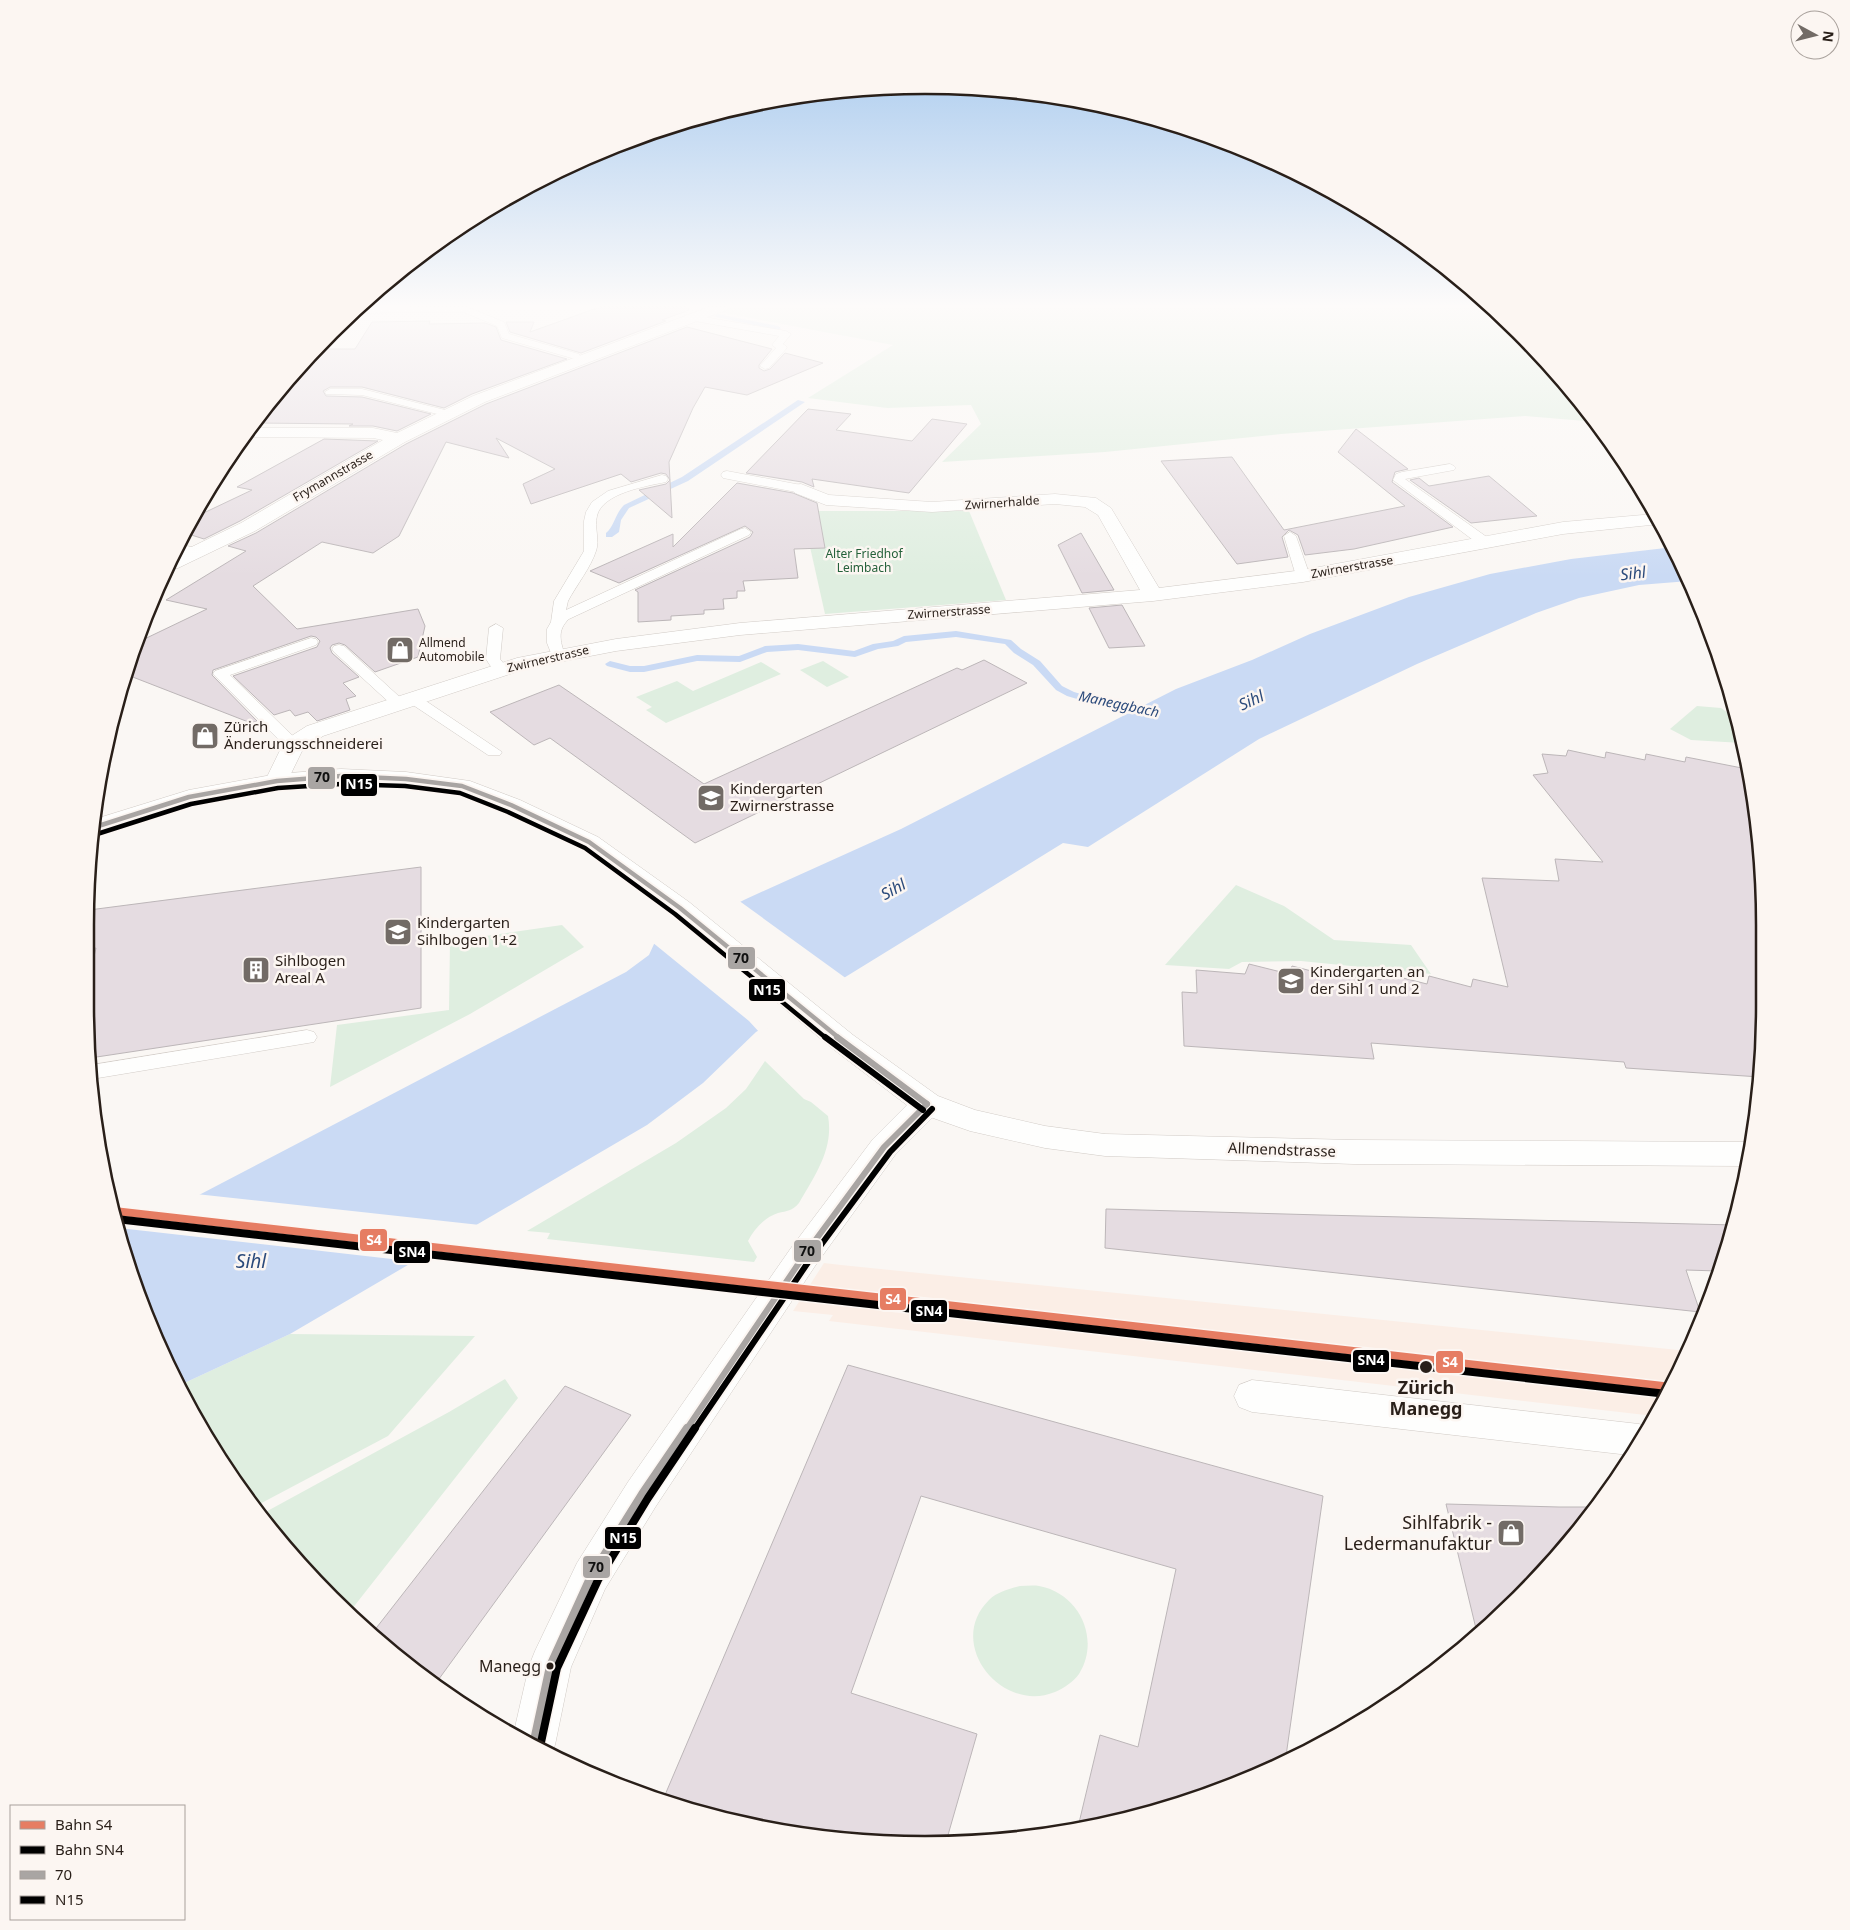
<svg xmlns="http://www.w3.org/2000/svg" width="1850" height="1930" font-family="'Noto Sans',sans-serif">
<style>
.built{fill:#fbeee6}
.green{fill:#dfeee0}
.water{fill:#cadaf4}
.pier{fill:#faf7f4}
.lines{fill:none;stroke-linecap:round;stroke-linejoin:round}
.stream{fill:#cadaf4;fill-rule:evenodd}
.building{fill:#e5dce1;stroke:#bcb6b8}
.service-casing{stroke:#d1cbc6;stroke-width:1}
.minor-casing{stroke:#d1cbc6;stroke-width:1}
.secondary-casing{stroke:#d1cbc6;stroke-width:1}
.primary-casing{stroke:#d1cbc6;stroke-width:1}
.service{fill:#fefefd;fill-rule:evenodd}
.minor{fill:#fefefd;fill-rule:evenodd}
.secondary{fill:#fefefd;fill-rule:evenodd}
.primary{fill:#fefefd;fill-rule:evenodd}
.bus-1-far2-casing{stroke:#fcf6f2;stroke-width:8}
.bus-1-far1-casing{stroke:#fcf6f2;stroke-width:10}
.bus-1-casing{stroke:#fcf6f2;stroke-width:11}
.bus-2-far2-casing{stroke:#fcf6f2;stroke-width:8}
.bus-2-far1-casing{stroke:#fcf6f2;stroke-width:10}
.bus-2-casing{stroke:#fcf6f2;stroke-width:11}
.bus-1-far2{stroke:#a9a5a3;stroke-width:4.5}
.bus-1-far1{stroke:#a9a5a3;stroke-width:6}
.bus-1{stroke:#a9a5a3;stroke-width:8}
.bus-2-far2{stroke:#000;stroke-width:4.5}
.bus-2-far1{stroke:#000;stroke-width:6}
.bus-2{stroke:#000;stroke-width:8}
.rail-1-casing{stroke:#fcf6f2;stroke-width:11}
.rail-2-casing{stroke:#fcf6f2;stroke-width:11}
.rail-1{stroke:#e67d63;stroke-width:8}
.rail-2{stroke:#000;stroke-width:8}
.stop-dot{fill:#291f19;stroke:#fcf6f2;stroke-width:2}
.labels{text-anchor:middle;stroke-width:5;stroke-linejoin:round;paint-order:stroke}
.far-street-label{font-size:12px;fill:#291f19;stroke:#fcf6f2}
.far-park-label{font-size:12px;fill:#25613a;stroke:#fcf6f2}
.far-poi-label{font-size:12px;fill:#291f19;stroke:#fcf6f2;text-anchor:start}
.far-water-label{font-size:14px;font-style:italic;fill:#2b4a7b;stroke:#fcf6f2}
.poi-label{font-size:15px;fill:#291f19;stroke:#fcf6f2;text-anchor:start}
.street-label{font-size:15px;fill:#291f19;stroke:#fcf6f2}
.water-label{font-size:16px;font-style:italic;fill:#2b4a7b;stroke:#fcf6f2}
.near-bus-label{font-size:16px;fill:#291f19;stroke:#fcf6f2;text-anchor:end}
.near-stop-label{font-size:18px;font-weight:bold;fill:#291f19;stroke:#fcf6f2}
.near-poi-label{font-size:18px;fill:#291f19;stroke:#fcf6f2;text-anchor:end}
.near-water-label{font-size:19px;font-style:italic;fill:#2b4a7b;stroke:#fcf6f2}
.rim{fill:none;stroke:#291f19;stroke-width:2.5}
.line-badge{stroke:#fcf6f2;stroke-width:2}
.badge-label{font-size:14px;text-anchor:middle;font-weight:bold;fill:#fff}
.pale-badge-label{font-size:14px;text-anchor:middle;font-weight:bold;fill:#111}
</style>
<rect width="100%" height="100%" fill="#faf7f4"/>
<path class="built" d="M824,1263L841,1265L1688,1351L1678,1377L1654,1416L829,1321L833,1315L793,1311Z"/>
<g class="green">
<path d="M732,307H1491L1591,413L1597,422L1525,416L1281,434L1105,452L942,462L981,424L971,405L887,408L808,398L893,345L719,312Z"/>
<path d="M802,511H969L1006,600L825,614Z"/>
<path d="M823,661L849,677L827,687L800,670Z"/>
<path d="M761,662L781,674L666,723L646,710L652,707L636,697L677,681L693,691Z"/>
<path d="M1697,706L1721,708L1739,721L1742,743L1691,740L1670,729Z"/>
<path d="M1236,885L1284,906L1334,940L1411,945L1431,974L1301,961L1242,962L1229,969L1165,965Z"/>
<path d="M562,925L584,947L470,1014L330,1087L337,1025L449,1010L450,941Z"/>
<path d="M765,1061L804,1099L811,1102L828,1116C834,1149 815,1175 799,1203C792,1211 787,1211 778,1213C765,1217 754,1229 748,1241L757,1257L754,1262L547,1239L550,1233L527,1231L676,1143L726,1108L746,1089Z"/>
<path d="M290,1334L475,1336L388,1436L254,1507L227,1472L180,1385Z"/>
<path d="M505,1379L518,1398L348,1614L294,1559L260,1515L449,1412Z"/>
<path d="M1020,1586C1026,1586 1033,1585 1039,1586C1079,1593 1101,1639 1079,1674C1073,1682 1064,1688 1055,1692C1001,1714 945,1643 989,1600C997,1592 1009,1589 1020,1586Z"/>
</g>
<path class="water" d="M1674,547L1689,581L1639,585L1579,598L1536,613L1417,664L1259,739L1088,847L1063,843L756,1032L703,1083L647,1125L290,1334L180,1385L149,1327L120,1230L199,1195L626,972L649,955L654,944L746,899L901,829L1176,689L1252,660L1310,634L1409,597L1490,574L1571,559Z"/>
<g class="pier">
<path d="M738,900L847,979L760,1033L749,1021L652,942Z"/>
<path d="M196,1194L480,1225L418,1262L119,1228Z"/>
</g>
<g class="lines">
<g class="stream">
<path d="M718,314L778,326L781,328L778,330L716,317L715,316Z"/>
<path d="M798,400L805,402L688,481L629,508L621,520L619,532L612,537H606V533C614,527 615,514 624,505L682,477Z"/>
<path d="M956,631L1011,640L1021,649L1040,661L1062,686L1074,692L1095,698L1156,708L1161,711L1156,714L1094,704L1067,696L1056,690L1033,665L1014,653L1005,644L956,637L906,642L898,646L878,649L855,657L798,650L767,652L740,662L697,661L644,672H630L607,666L605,664L610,661L630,666H644L697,655L739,656L765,646L798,644L854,651L873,644L893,641L904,636Z"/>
</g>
</g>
<g class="building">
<path d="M600,307H688L689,310L662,320L666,321L581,353L510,332L506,322H534L530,332Z"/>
<path d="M430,321L429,324L485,323L496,327L501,340L567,359L472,394L444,408L362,387H330L323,391L326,396L362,397L431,414L397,431L373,426H349L353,424L256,423L293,371L317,349H355L372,322Z"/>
<path d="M687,327L772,349L759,365V368L764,371L770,369L785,353L823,363L747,395L705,387L693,408L669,462L672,518L639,490L666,484L670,480L666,474L661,473L631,482L621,474L531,504L523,484L555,469L496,438L509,458L446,442L399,536L373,553L322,542L253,586L297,629L418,609L425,626L418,657L375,672L345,645L339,643L332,645L330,648L332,653L359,677L343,683L356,696L346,699L350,710L317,721L308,712L295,716L290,710L274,715L233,676L317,647L320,641L316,637L311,636L213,670L212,675L257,721L251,723L125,674L134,644L207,609L166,600L246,551L228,546L256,533L406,444L486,404Z"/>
<path d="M808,409L851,414L836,430L912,441L932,419L967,424L909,493L812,479L814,487L802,482L746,473Z"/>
<path d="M1356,429L1408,469L1395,472L1392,482L1453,527L1354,549L1305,555L1298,535L1289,530L1282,537L1288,557L1237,564L1161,461L1232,457L1284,530L1405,506L1338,452Z"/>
<path d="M324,439L378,441L240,521L204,539L185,533L191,519L252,490L237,487Z"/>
<path d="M1489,476L1537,516L1471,523L1410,480L1419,478L1429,486Z"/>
<path d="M737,483L793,493L817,503L825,548L794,549L798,578L743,581L745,591H737V598L723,599L724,609L704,610V614L671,616V620L638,622V592L635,590L750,537L753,532L745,526L619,583L590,571L673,534V547Z"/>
<path d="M1081,533L1114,590L1082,593L1058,545Z"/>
<path d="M1122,605L1145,646L1109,648L1089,608Z"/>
<path d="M984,660L1027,683L695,843L550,738L534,745L490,712L559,685L704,784L957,668L962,670Z"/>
<path d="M1568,750L1605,758L1606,752L1645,760L1646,754L1685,762L1686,757L1747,769L1763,870V1060L1760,1077L1626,1068L1624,1062L1371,1043L1374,1059L1184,1046L1182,992L1197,993L1196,970L1245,974L1249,964L1289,974L1292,966L1335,977L1338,970L1381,980L1383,973L1427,984L1429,976L1471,987L1473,979L1508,987L1482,878L1559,881L1555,859L1603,862L1533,775L1548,773L1542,754L1566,756Z"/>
<path d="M421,867V1008L90,1058L85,1005L86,990L96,948L87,950L89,910Z"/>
<path d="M1106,1209L1321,1215L1735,1225L1718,1271L1686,1270L1700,1312L1105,1248Z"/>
<path d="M848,1365L1323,1496L1285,1763L1143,1816L1078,1827L1100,1735L1138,1747L1176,1569L921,1496L851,1693L977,1734L946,1842L816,1838L662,1802Z"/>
<path d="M565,1386L631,1415L436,1683L370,1636Z"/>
<path d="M1446,1504L1559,1507H1597L1591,1517L1478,1637Z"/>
</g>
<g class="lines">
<defs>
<g id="service">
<path d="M467,307L504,322L509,334L579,354L580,356L575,359L502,338L497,326L463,312L355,313L361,308Z"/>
<path d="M692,315L786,331L791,334L783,344L787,347L786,349L769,368L765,369L760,366L776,348L772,345L779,336L689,320V316Z"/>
<path d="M330,389H362L453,412L454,414L449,417L362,395L326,394L325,392Z"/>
<path d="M1450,464L1454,466L1456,468L1454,470L1405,479L1491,540L1492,543L1491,546H1481L1393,480L1396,474L1402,472Z"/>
<path d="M727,471L801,485L807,489L801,493L723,478L721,475L723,472Z"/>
<path d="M662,475L666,476L668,479L666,482C647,486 602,493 597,516C594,527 600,540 596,551C591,567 576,586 568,601L566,610L741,529L745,528L751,532L749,535L569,619C557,630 560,641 565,655L563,658H553L547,643V629L551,622L554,601L584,551V521L586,512L592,502L608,491Z"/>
<path d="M1290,532L1296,536L1310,576L1308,579L1303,580L1296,576L1284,536Z"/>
<path d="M180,544L202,550L203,553L197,557L177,551Z"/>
<path d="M496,624L503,628L500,659L508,669L506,672C495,675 491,667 486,659L489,628Z"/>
<path d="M311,638L316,639L318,642L316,645L230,675L299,742L301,745L299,748H287L213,674L215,671Z"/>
<path d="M339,645L344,646L403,700L406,703L403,706H393L334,652L332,649L334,646Z"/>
<path d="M412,694L417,695L502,752L500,755H488L407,701L405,698L407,695Z"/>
<path d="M307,1030L314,1032L317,1037L314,1042L92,1079V1065Z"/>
</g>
<g id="minor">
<path d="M709,307H728L726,310L485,402L405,442L255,531L178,568L168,569L175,555L241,523L383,440L373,438L246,437L253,428H373L397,433L473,396Z"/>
<path d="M801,484L829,495L932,502L1055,494L1096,498L1111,508L1159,588L1303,570L1563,522L1654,514L1660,524L1563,534L1303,582L1153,601L740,635L616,651L528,668L323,736L303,749L285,786L277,788L269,786L265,781L285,740L307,726L517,658L616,639L740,623L1140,590L1098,515L1085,507L1055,504L932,512L826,505L795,493L792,489L795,485Z"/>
<path d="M1252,1380L1639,1424L1647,1427L1629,1455L1252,1412L1239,1407L1234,1396L1239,1385Z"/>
</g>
<path id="secondary" d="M927,1093L938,1096L942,1104L938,1112L895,1155L815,1266L656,1506L605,1589L571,1667L555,1745L551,1753L513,1736L529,1666L535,1651L577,1563L628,1482L791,1248L873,1139L916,1096Z"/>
<path id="primary" d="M341,769L406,772L470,781L520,800L598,837L689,902L853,1035L938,1096L975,1110L1045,1126L1105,1134L1354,1140L1748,1142L1750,1143L1746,1166L1354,1164L1105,1156L1045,1148L970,1131L916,1112L833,1049L671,914L580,847L502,810L457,793L406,786L341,783L277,788L193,803L91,835L92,820L189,790L277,774Z"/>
</defs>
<use href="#service" class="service-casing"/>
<use href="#minor" class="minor-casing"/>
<use href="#secondary" class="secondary-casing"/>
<use href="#primary" class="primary-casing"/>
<use href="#service" class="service"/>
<use href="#minor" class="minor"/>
<use href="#secondary" class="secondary"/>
<use href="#primary" class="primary"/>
<defs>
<path id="bus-1-far2" d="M92,828L189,797L277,781L341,776L406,779L462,786L511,805L589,842L680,908L839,1038"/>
<g id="bus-1-far1">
<path d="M837,1037L927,1104"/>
<path d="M686,1430L803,1257L884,1147L927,1104"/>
</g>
<path id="bus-1" d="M533,1745L550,1666L591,1576L642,1494L687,1428"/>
<path id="bus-2-far2" d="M94,835L191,804L278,788L341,784L405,786L460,793L508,812L585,848L675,914L826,1038"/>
<g id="bus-2-far1">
<path d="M825,1037L923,1110"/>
<path d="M694,1430L809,1261L890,1152L932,1109"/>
</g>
<path id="bus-2" d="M540,1747L557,1668L598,1580L648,1498L695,1428"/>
</defs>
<use href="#bus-1-far2" class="bus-1-far2-casing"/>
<use href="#bus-1-far1" class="bus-1-far1-casing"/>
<use href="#bus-1" class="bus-1-casing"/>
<use href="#bus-2-far2" class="bus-2-far2-casing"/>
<use href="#bus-2-far1" class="bus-2-far1-casing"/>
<use href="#bus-2" class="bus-2-casing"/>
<use href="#bus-1-far2" class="bus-1-far2"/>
<use href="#bus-1-far1" class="bus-1-far1"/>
<use href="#bus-1" class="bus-1"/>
<use href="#bus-2-far2" class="bus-2-far2"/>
<use href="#bus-2-far1" class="bus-2-far1"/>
<use href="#bus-2" class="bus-2"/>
<defs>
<path id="rail-1" d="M114,1211L1672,1387"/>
<path id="rail-2" d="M116,1219L1667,1394"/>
</defs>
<use href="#rail-1" class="rail-1-casing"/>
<use href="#rail-2" class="rail-2-casing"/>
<use href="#rail-1" class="rail-1"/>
<use href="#rail-2" class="rail-2"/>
</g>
<linearGradient id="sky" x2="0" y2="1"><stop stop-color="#9cc3ed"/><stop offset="0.53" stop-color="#fdfbfa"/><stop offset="1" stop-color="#fdfbfa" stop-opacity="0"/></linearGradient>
<rect width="1850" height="577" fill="url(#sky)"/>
<defs>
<symbol id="shop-square" viewBox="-11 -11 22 22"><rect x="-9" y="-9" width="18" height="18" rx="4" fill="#726b66" stroke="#fcf6f2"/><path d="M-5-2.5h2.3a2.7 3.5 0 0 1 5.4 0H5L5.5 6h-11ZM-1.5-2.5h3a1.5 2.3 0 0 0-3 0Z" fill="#fff"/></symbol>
<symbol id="school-square" viewBox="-11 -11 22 22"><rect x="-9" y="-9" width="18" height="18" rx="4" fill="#726b66" stroke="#fcf6f2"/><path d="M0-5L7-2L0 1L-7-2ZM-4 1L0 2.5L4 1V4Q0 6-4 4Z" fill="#fff"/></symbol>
<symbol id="building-square" viewBox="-11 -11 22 22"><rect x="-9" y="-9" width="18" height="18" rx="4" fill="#726b66" stroke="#fcf6f2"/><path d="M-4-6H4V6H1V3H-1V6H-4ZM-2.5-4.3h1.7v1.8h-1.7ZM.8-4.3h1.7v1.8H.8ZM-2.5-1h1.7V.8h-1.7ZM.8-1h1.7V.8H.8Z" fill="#fff"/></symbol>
</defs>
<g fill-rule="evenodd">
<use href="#shop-square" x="384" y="634" width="32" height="32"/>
<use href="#shop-square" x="189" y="720" width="32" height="32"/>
<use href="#school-square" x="695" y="782" width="32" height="32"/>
<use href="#school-square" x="382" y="916" width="32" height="32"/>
<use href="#building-square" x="240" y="954" width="32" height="32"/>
<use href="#school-square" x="1275" y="965" width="32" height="32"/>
<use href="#shop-square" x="1495" y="1517" width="32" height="32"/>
</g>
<g class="stop-dot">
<circle cx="1426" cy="1367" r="7"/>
<circle cx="550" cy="1666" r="4.5"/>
</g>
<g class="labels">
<g class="far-street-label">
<text transform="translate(333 476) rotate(-30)" y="4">Frymannstrasse</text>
<text transform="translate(1002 503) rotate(-4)" y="4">Zwirnerhalde</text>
<text transform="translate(1352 567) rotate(-10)" y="4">Zwirnerstrasse</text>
<text transform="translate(949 612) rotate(-4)" y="4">Zwirnerstrasse</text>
<text transform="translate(548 659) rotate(-13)" y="4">Zwirnerstrasse</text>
</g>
<g class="far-park-label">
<text x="864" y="558">Alter Friedhof<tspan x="864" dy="14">Leimbach</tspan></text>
</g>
<g class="far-poi-label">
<text x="419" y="647">Allmend<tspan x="419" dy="14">Automobile</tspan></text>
</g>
<g class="far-water-label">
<text transform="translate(1119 704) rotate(12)" y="5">Maneggbach</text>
</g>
<g class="poi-label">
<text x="224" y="732">Zürich<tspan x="224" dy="17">Änderungsschneiderei</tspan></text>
<text x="730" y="794">Kindergarten<tspan x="730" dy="17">Zwirnerstrasse</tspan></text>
<text x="417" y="928">Kindergarten<tspan x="417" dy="17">Sihlbogen 1+2</tspan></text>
<text x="275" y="966">Sihlbogen<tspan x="275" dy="17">Areal A</tspan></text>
<text x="1310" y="977">Kindergarten an<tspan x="1310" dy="17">der Sihl 1 und 2</tspan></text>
</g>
<g class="street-label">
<text transform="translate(1282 1150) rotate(2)" y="5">Allmendstrasse</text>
</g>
<g class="water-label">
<text transform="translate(1633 573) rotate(-7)" y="6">Sihl</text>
<text transform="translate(1251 700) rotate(-25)" y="6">Sihl</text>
<text transform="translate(893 889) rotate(-29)" y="6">Sihl</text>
</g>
<g class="near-bus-label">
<text x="541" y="1672">Manegg</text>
</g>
<g class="near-stop-label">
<text x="1426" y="1394">Zürich<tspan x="1426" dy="21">Manegg</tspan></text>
</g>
<g class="near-poi-label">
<text x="1492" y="1529">Sihlfabrik -<tspan x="1492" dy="21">Ledermanufaktur</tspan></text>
</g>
<g class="near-water-label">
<text x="251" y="1268">Sihl</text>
</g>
</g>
<path d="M0 0H1850V1930H0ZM925 94H925A831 831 0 0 1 1756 925V1005A831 831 0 0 1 925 1836H925A831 831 0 0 1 94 1005V925A831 831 0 0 1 925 94Z" fill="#fcf6f2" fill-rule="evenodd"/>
<path class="rim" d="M925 94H925A831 831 0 0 1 1756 925V1005A831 831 0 0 1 925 1836H925A831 831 0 0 1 94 1005V925A831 831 0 0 1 925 94Z"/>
<g class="line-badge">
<rect x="307" y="766" width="29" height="24" rx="5" fill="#a9a5a3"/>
<rect x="340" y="773" width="38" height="24" rx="5" fill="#000"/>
<rect x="727" y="946" width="29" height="24" rx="5" fill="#a9a5a3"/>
<rect x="748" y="978" width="38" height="24" rx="5" fill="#000"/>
<rect x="359" y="1228" width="29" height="24" rx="5" fill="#e67d63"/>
<rect x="793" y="1239" width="29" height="24" rx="5" fill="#a9a5a3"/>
<rect x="393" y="1240" width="38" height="24" rx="5" fill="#000"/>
<rect x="879" y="1287" width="28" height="24" rx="5" fill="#e67d63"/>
<rect x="910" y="1299" width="38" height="24" rx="5" fill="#000"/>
<rect x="1352" y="1349" width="38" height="24" rx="5" fill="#000"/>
<rect x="1435" y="1350" width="29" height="24" rx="5" fill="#e67d63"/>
<rect x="604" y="1526" width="38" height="24" rx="5" fill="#000"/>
<rect x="582" y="1555" width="29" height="24" rx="5" fill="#a9a5a3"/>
</g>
<g class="badge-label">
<text x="359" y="789">N15</text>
<text x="767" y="995">N15</text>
<text x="374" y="1245">S4</text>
<text x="412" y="1257">SN4</text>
<text x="893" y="1304">S4</text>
<text x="929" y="1316">SN4</text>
<text x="1371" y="1365">SN4</text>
<text x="1450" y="1367">S4</text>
<text x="623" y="1543">N15</text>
</g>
<g class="pale-badge-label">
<text x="322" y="782">70</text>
<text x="741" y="963">70</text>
<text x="807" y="1256">70</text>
<text x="596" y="1572">70</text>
</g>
<rect x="10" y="1805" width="175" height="115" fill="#fcf6f2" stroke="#a8a09b"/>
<rect x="20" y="1821" width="25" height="8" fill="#e67d63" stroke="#a8a09b"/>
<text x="55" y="1830" font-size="15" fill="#291f19">Bahn S4</text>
<rect x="20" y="1846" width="25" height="8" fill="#000000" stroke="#a8a09b"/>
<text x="55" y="1855" font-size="15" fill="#291f19">Bahn SN4</text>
<rect x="20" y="1871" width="25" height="8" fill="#a9a5a3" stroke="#a8a09b"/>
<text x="55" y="1880" font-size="15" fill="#291f19">70</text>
<rect x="20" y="1896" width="25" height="8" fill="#000000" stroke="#a8a09b"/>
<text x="55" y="1905" font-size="15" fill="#291f19">N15</text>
<g transform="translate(1815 35) rotate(97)"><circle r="24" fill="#fcf6f2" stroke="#a8a09b"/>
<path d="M0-4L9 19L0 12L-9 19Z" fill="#726b66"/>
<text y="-8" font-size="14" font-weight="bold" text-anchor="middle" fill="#291f19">N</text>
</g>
</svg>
